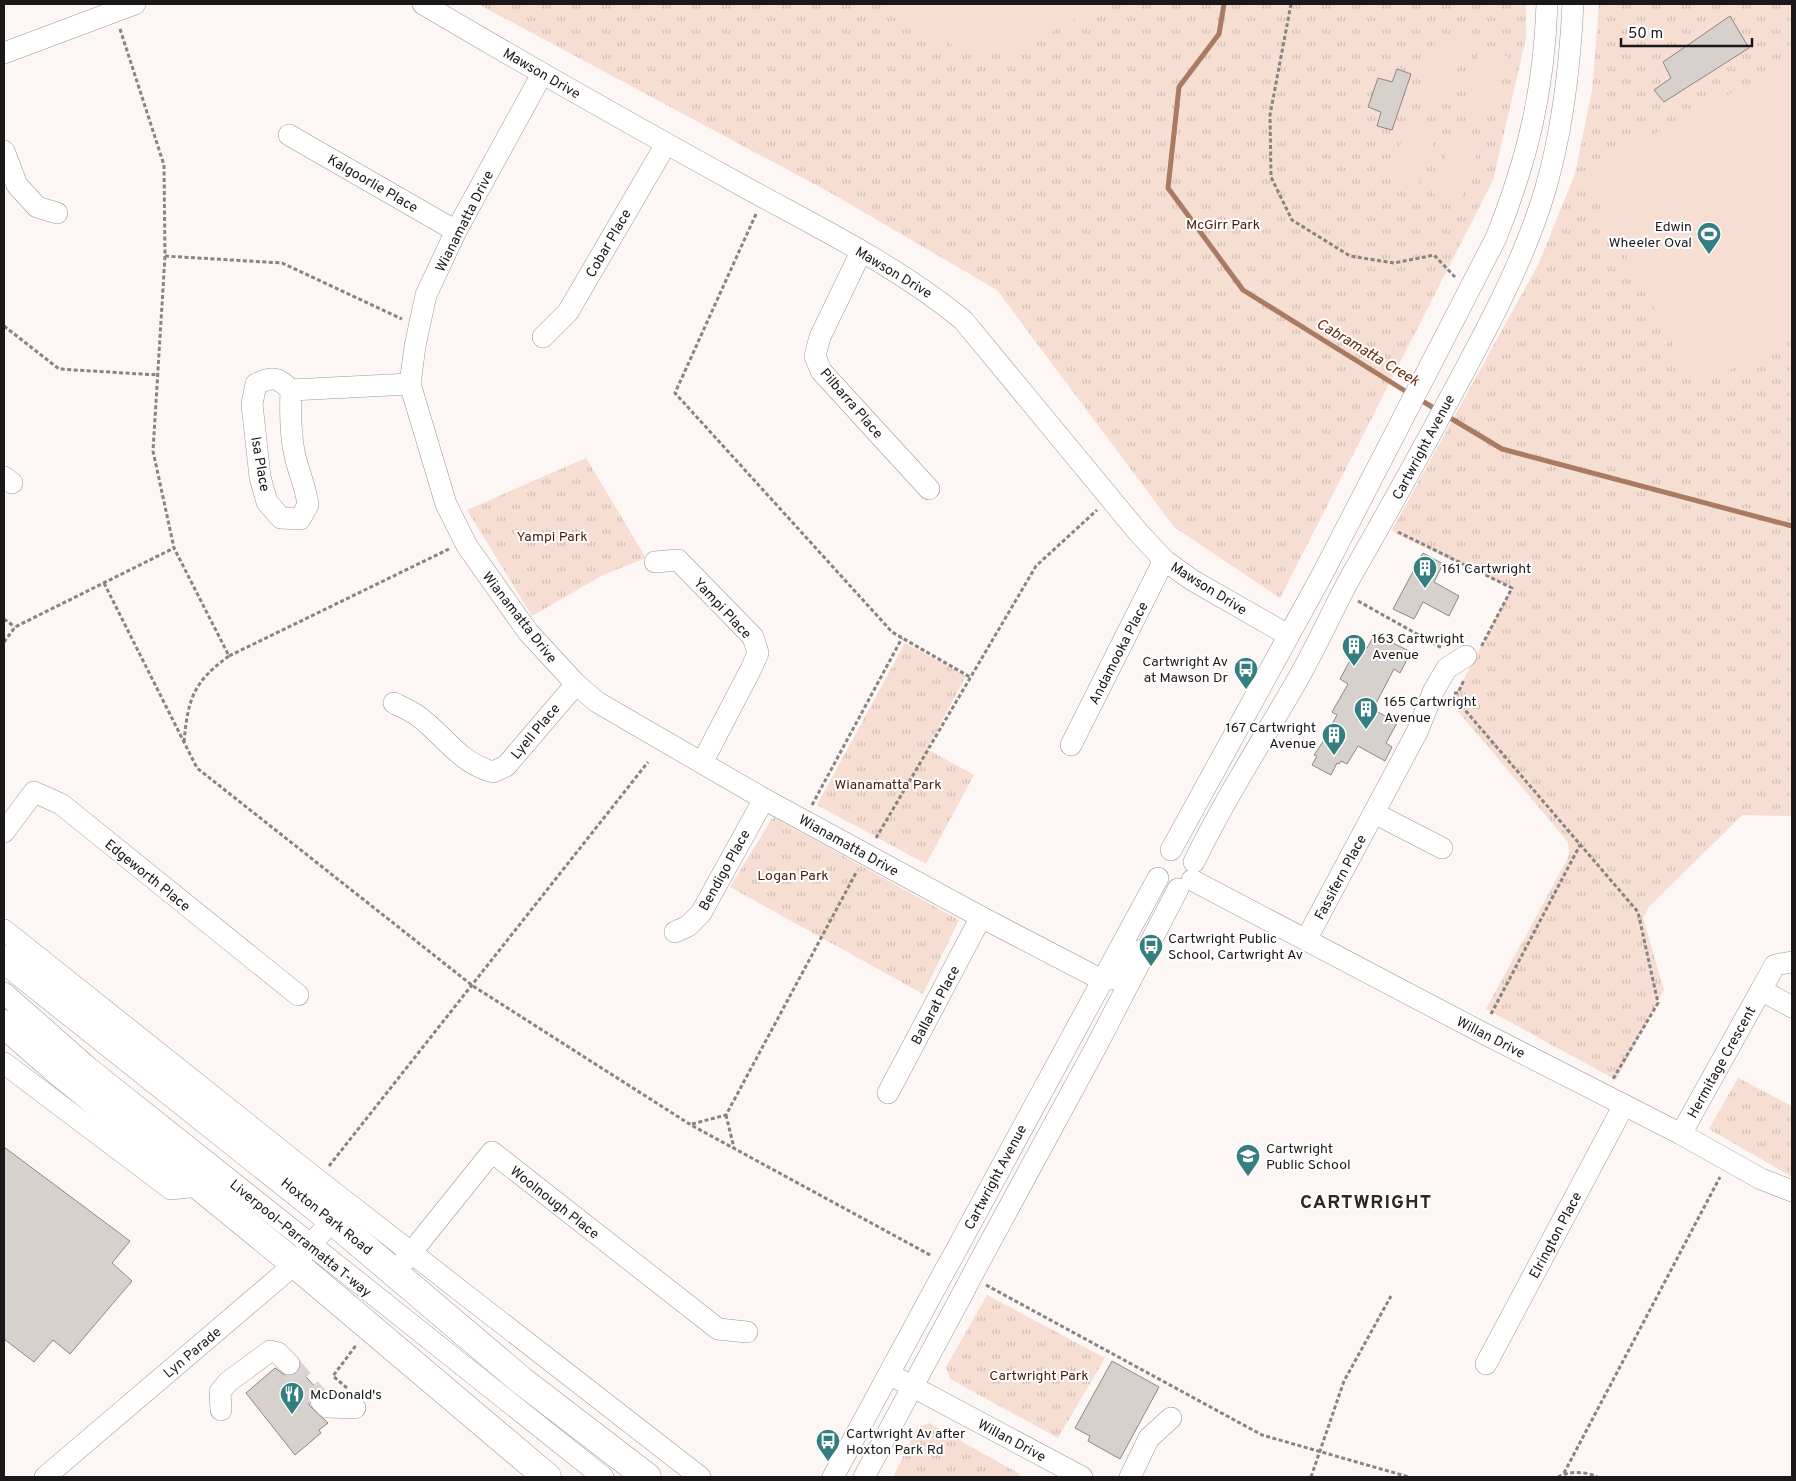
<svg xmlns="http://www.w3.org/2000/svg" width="1796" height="1481" font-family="Overpass,sans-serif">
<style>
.park{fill:url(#park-tufts)}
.garden{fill:#f6ded2}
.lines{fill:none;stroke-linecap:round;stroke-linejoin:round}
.stream{stroke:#ab7a62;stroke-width:5}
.building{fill:#d7d1ce;stroke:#8d8785}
.minor-tunnel{stroke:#dad5d3;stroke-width:21;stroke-dasharray:21 11;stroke-linecap:butt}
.minor-casing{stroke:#9e9996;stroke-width:22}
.major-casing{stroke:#9e9996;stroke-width:29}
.path{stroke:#888483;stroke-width:3;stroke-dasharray:4 2.5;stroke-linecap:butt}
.minor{stroke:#fff;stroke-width:21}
.major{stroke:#fff;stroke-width:28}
.minor-bridge-casing{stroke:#9e9996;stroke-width:22;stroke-linecap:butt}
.minor-bridge{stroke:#fff;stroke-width:21}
.labels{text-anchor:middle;stroke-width:4;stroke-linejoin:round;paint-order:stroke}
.street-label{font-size:14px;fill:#1a1818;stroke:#fff}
.park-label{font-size:14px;fill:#461b02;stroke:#fff}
.poi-label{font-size:14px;fill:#1a1818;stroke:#fff;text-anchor:start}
.water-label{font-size:15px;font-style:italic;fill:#6a2d05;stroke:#fff}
.district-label{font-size:19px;font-weight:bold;letter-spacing:1px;fill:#2d2927;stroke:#fff}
</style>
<defs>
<pattern id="park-tufts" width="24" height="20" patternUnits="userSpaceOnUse" patternTransform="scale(1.25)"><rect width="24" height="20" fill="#f6ded2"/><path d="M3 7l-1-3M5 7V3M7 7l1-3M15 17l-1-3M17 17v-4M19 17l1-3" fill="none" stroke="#d2beb4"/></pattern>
</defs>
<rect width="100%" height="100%" fill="#fcf6f4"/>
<g class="park">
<path d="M478,4H1526V38L1493,180L1280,598L1174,527L997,290L829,192Z"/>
<path d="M1599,4H1792V816L1742,815L1649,907L1643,918L1664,990L1616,1080L1486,1009L1569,856L1568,842L1451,703L1512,588L1396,534L1392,530L1539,263L1575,174L1592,90Z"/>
<path d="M586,458L646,558L603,575L532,616L467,510Z"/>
<path d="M905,643L966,676L927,749L974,775L926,864L817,805Z"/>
<path d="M773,817L959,920L923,994L730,887Z"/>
<path d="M1738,1078L1792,1106V1177L1709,1129Z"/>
<path d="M987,1295L1105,1358L1058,1438L950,1379L946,1367Z"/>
<path d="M929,1423L1020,1474L1018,1477H893L917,1428Z"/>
</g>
<g class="garden">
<path d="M890,4H1096L1092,10L1024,47L957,48L893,9Z"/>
<path d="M1438,33L1466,42L1446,102L1419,92Z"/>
<path d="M1481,47L1509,57L1489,116L1462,107Z"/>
<path d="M1792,61V337L1696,388L1582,172Z"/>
<path d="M1409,120L1437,129L1417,189L1389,179Z"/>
<path d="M1453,134L1480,144L1460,203L1433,194Z"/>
</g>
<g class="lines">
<g class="stream">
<path d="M1224,4L1219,34L1179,87L1168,188L1243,290L1410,394"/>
<path d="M1419,399L1437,410"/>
<path d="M1447,416L1502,449L1792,526"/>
</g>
</g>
<g class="building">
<path d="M1730,16L1749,48L1664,102L1654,90L1671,78L1663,62Z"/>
<path d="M1397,69L1411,74L1392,130L1377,126L1381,112L1368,107L1378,78L1392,82Z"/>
<path d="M1423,553L1443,564L1434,582L1459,596L1449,616L1423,602L1414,619L1393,609Z"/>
<path d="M1375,634L1411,652L1400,673L1394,669L1373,709L1397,723L1386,743L1392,747L1385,761L1358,746L1347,764L1341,761L1339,764L1337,763L1331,775L1312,765L1317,756L1314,755L1333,727L1331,726L1337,715L1332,712L1348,684L1340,679L1359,644L1367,648Z"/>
<path d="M4,1147L130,1241L112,1263L132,1281L70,1354L53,1340L34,1362L4,1339Z"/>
<path d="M1112,1361L1159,1387L1120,1459L1088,1441L1090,1436L1075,1428Z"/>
<path d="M275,1368L286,1376H293L300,1370L317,1389L309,1397V1405L328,1423L319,1430L321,1433L295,1455L246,1393Z"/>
</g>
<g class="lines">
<path class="minor-tunnel" d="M289,1364L321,1401"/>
<defs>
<g id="minor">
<path d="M423,4C528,66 634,126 741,185C817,227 896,265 963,320L1138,532L1164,560L1192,580L1288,635"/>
<path d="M4,53L135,4"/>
<path d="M542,74L456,231L426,295L415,346L410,384L446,504L467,546L528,632L576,684L597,702L764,799L981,917L1102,980L1117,978L1137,952L1147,948"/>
<path d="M289,135L456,231"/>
<path d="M4,151L17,185L37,207L57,213"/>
<path d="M861,252L820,337L815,356L821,371L929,489"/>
<path d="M543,337L568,312L666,144"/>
<path d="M291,390C290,413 290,434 295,456C299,473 306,488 308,505L300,519L281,518L267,502L260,477L252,404L256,384C274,376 277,377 291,390L410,384"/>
<path d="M4,477L12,483"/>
<path d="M655,562L678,560L753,637L758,653L752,667L703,761"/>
<path d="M394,703C402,707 411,711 418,716C445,736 458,762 493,772L506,766L576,684"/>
<path d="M1071,745L1164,560"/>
<path d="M1374,813L1442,848"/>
<path d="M4,832L34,792L61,804L298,995"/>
<path d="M1171,850L1322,575L1496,238C1528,158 1544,90 1547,4"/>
<path d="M1194,862C1224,800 1261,743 1295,684C1315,650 1331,613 1350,578C1382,522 1414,465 1445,407C1481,340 1525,261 1546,187C1563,128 1570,65 1573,4"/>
<path d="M1192,880L1479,1031L1681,1134L1761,1179L1792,1191"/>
<path d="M4,930L314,1177L700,1477"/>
<path d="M675,932L688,926L701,913L764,799"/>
<path d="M1306,940L1417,732L1434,690L1447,668L1466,656"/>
<path d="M1761,990L1775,965L1792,962"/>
<path d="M4,993L89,1068L603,1477"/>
<path d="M4,1063L171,1189L197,1186"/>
<path d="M888,1093L981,917"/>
<path d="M1681,1134L1761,990L1792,1007"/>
<path d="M953,1256L1158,878"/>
<path d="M402,1264L492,1152L718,1329L747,1332"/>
<path d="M976,1268L1096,1047L1178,889"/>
<path d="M1486,1364L1624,1105"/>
<path d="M889,1374L1082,1477"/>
<path d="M321,1401L327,1407L355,1408"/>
<path d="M221,1410L220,1392L228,1382L270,1351L278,1353L289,1364"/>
<path d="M45,1477L295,1264L332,1220"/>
<path d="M833,1477L944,1272"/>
<path d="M864,1477L965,1289"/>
<path d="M1130,1477L1149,1438L1171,1418"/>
</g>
<g id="major">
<path d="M4,959L332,1220L522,1381L647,1477"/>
<path d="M4,1024L58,1071L295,1264L547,1477"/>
</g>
</defs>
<use href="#minor" class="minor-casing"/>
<use href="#major" class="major-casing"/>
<g class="path">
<path d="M1291,4L1270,115L1271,177L1292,220L1350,256L1394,263L1434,255L1455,277"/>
<path d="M120,29L164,165L165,256L153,451L174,548L229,656L449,549"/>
<path d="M756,214L675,393L892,632L970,677"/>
<path d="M165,256L282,263L402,319"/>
<path d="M4,326L59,369L158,375"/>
<path d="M1398,532L1512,588L1481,647"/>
<path d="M104,583L197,768L473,986L691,1125L932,1256"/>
<path d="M1358,601L1442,648"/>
<path d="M4,619L15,627"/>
<path d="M4,642L15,627L174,548"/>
<path d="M1454,693H1458L1464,680"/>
<path d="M1453,696L1638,912L1658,1003L1613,1079"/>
<path d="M184,742C188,699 193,682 229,656"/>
<path d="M812,805L902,638"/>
<path d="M876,838L1036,566L1097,510"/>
<path d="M1491,1014L1580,845"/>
<path d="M726,1115L734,1148"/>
<path d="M692,1124L726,1115L857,871"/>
<path d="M329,1166L648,762"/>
<path d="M986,1285L1262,1435L1409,1477"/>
<path d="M347,1388L333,1376L357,1344"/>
<path d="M1564,1473L1720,1177"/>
<path d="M1311,1477L1344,1381L1391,1296"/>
<path d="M1558,1477C1568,1471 1586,1471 1597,1477"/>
</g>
<use href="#minor" class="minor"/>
<use href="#major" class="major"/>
<defs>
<g id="minor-bridge">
<path d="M944,1272L953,1256"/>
<path d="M965,1289L976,1268"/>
</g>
</defs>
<use href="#minor-bridge" class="minor-bridge-casing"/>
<use href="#minor-bridge" class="minor-bridge"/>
</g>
<defs>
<symbol id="stadium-pin" viewBox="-11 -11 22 30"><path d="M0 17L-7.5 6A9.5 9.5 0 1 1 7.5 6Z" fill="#357e80" stroke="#fff"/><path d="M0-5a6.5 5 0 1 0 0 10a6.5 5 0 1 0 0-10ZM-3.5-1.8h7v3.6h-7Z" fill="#fff"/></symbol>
<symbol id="building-pin" viewBox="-11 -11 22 30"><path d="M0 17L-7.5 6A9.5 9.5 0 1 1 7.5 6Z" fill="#357e80" stroke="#fff"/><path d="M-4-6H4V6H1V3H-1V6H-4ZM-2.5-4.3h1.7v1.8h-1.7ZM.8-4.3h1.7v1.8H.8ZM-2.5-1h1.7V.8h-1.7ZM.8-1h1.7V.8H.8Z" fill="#fff"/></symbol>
<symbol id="bus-pin" viewBox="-11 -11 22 30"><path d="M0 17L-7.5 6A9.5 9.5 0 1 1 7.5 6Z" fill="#357e80" stroke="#fff"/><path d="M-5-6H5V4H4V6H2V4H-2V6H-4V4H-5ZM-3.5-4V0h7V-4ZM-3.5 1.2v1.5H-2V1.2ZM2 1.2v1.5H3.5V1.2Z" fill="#fff"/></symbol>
<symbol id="school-pin" viewBox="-11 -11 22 30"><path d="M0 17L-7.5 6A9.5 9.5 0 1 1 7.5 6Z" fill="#357e80" stroke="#fff"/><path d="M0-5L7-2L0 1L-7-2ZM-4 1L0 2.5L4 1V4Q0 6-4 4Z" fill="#fff"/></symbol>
<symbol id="restaurant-pin" viewBox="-11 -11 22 30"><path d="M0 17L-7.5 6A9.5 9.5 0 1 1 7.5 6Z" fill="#357e80" stroke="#fff"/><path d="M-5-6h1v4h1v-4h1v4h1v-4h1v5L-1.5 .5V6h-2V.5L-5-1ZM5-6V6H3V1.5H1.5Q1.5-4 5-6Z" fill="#fff"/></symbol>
</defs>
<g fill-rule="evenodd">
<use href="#stadium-pin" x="1695" y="220" width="28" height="38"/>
<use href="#building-pin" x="1411" y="554" width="28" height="38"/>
<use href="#building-pin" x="1340" y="632" width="28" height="38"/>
<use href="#bus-pin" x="1232" y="655" width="28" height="38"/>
<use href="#building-pin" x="1352" y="695" width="28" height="38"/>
<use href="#building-pin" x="1320" y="721" width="28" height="38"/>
<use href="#bus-pin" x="1137" y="932" width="28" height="38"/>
<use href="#school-pin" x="1234" y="1142" width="28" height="38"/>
<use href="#restaurant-pin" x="278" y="1380" width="28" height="38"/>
<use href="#bus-pin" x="814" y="1427" width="28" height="38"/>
</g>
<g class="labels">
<g class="street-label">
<text transform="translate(542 73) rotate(30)" y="5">Mawson Drive</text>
<text transform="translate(373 183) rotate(30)" y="5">Kalgoorlie Place</text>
<text transform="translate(464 221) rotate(-63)" y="5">Wianamatta Drive</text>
<text transform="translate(608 243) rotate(-60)" y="5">Cobar Place</text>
<text transform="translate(894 272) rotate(31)" y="5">Mawson Drive</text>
<text transform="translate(852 403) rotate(49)" y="5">Pilbarra Place</text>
<text transform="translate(1423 447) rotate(-62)" y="5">Cartwright Avenue</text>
<text transform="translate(261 464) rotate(80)" y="5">Isa Place</text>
<text transform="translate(1209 588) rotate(32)" y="5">Mawson Drive</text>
<text transform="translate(723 608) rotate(47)" y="5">Yampi Place</text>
<text transform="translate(520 617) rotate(52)" y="5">Wianamatta Drive</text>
<text transform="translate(1118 653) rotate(-63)" y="5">Andamooka Place</text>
<text transform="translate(535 731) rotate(-50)" y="5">Lyell Place</text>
<text transform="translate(849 845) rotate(29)" y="5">Wianamatta Drive</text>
<text transform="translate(724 870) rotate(-61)" y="5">Bendigo Place</text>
<text transform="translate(148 875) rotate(39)" y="5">Edgeworth Place</text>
<text transform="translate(1340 877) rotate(-62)" y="5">Fassifern Place</text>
<text transform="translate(935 1005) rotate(-62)" y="5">Ballarat Place</text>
<text transform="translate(1491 1037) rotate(27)" y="5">Willan Drive</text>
<text transform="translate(1721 1062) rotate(-61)" y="5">Hermitage Crescent</text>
<text transform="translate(995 1177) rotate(-62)" y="5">Cartwright Avenue</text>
<text transform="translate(555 1202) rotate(38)" y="5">Woolnough Place</text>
<text transform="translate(327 1216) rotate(39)" y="5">Hoxton Park Road</text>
<text transform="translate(1555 1235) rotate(-62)" y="5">Elrington Place</text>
<text transform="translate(301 1238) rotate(39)" y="5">Liverpool–Parramatta T-way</text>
<text transform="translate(192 1352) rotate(-40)" y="5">Lyn Parade</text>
<text transform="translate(1012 1440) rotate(28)" y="5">Willan Drive</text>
</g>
<g class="park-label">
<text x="1223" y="229">McGirr Park</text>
<text x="552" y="541">Yampi Park</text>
<text x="888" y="789">Wianamatta Park</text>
<text x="793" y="880">Logan Park</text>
<text x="1039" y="1380">Cartwright Park</text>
</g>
<g class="poi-label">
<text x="1692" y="231" text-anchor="end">Edwin<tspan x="1692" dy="16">Wheeler Oval</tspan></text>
<text x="1442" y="573">161 Cartwright</text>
<text x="1372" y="643">163 Cartwright<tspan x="1372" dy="16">Avenue</tspan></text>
<text x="1228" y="666" text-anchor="end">Cartwright Av<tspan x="1228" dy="16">at Mawson Dr</tspan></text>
<text x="1384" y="706">165 Cartwright<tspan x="1384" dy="16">Avenue</tspan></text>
<text x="1316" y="732" text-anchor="end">167 Cartwright<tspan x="1316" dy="16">Avenue</tspan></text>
<text x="1168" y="943">Cartwright Public<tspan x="1168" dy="16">School, Cartwright Av</tspan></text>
<text x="1266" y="1153">Cartwright<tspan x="1266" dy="16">Public School</tspan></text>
<text x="310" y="1399">McDonald's</text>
<text x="846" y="1438">Cartwright Av after<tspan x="846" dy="16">Hoxton Park Rd</tspan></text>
</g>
<g class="water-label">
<text transform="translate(1368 352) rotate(31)" y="5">Cabramatta Creek</text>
</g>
<g class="district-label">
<text x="1366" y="1208">CARTWRIGHT</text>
</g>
</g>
<rect width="1796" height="1481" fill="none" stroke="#1a1818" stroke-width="10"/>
<path d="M1621 38v8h131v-8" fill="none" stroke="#1a1818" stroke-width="2.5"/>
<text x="1628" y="38" font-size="15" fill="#1a1818" stroke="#ffffff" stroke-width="4" paint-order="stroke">50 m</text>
</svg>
